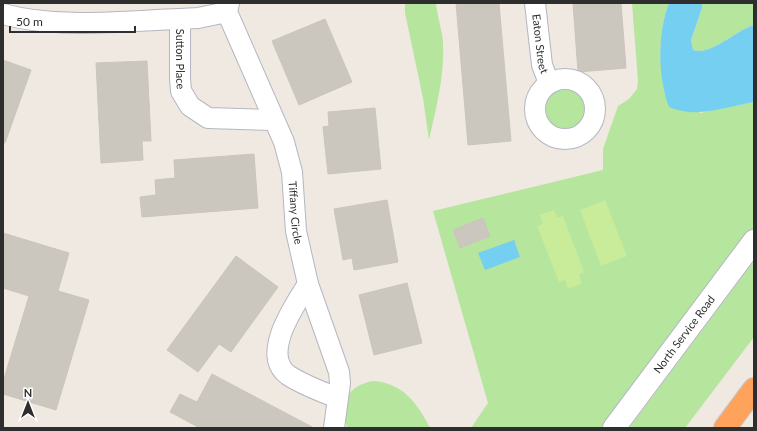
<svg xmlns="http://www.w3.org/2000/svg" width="757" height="431" font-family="Lato,sans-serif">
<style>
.green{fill:#b6e59e}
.pitch{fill:#c9ec9a}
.water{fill:#75cff0}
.building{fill:#cbc7bf;stroke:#cbc5ba}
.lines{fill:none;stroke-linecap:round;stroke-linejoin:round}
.minor-casing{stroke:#b4b7c1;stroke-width:22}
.secondary-casing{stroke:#b4b7c1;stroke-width:24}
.motorway-casing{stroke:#c9c9c9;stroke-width:24}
.minor{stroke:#fff;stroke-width:20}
.secondary{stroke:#fff;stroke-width:22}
.motorway{stroke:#ffa35c;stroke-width:22}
.labels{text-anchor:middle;stroke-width:4;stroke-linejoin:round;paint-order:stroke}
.street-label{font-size:11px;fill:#2e2e2e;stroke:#fff}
</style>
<rect width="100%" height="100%" fill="#efe9e1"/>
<g class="green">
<path d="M405,3H436C437,16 442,29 443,42C445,75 436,108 429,140L423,98L405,13Z"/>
<path d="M632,3H669C658,30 659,65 665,94L701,113L713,109L754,102V241L614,428H471L488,403L433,211L603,170V149L618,106L629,99L637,89L638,81Z"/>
<path d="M702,3H754V25C736,30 711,56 693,50L691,40L702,8Z"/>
<circle cx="565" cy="109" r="30"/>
<path d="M754,261V337L685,428H629Z"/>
<path d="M373,381C403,383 417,403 430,428H347C341,402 346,386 373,381Z"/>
</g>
<g class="pitch">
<path d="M605,200L627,256L601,266L580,210Z"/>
<path d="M554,210L557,218L563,216L584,272L579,275L582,283L568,289L565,280L559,282L537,226L543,224L540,215Z"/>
</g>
<g class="water">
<path d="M669,3H702V8L691,40L693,50C711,56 736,30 754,25V102C724,107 698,119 669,107C658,77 657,33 669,3Z"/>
<path d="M514,240L520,257L485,270L478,253Z"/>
</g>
<g class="building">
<path d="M456,3H499L511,141L468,145Z"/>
<path d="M573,3H621L626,68L578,72Z"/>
<path d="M325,19L352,82L299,105L272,41Z"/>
<path d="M3,60L31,70L5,143L3,142Z"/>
<path d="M147,61L151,141H142L143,160L101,163L96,63Z"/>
<path d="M375,108L381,169L328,174L323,127L329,126L328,112Z"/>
<path d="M254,154L258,208L142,217L140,197L156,195L155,180L175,178L174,160Z"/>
<path d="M387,200L398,262L354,270L352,258L343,260L334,209Z"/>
<path d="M483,218L490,236L460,248L453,230Z"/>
<path d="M3,233L69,253L58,291L89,300L56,410L3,394V382L29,296L3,288Z"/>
<path d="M236,256L278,287L231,352L219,344L198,372L167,350Z"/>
<path d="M407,283L422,343L374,355L359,295Z"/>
<path d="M212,374L314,428H200L170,412L180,394L197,402Z"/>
</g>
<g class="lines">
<defs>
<g id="minor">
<path id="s1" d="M229,3L227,12L284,142L292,172L296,231L308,284L339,372L340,383L334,428"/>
<path id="s2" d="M535,3L542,65L549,83"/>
<path d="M3,14C57,29 124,21 180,19L198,18L227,12"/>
<path id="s3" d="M180,19V78L181,91L190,106L208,118L273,120"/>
<circle cx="565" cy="109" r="30"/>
<path d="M308,284C295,305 260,354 288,375C303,385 322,392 338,398"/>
</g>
<g id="secondary">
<path id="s4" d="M614,428L754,241"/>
</g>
<path id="motorway" d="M725,428L754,389"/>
</defs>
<use href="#minor" class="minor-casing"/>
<use href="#secondary" class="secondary-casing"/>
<use href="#motorway" class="motorway-casing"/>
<use href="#minor" class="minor"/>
<use href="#secondary" class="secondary"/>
<use href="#motorway" class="motorway"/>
</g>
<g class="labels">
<g class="street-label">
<text dy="4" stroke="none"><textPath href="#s2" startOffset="41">Eaton Street</textPath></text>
<text dy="4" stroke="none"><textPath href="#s3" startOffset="40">Sutton Place</textPath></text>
<text dy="4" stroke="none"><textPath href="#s1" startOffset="223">Tiffany Circle</textPath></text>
<text dy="4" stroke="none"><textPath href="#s4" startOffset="117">North Service Road</textPath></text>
</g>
</g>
<rect width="757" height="431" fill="none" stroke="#2e2e2e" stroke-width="8"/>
<g transform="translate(28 403)" stroke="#ffffff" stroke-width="3" paint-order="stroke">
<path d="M0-3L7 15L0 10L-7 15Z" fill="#2e2e2e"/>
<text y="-6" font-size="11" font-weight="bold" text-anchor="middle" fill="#2e2e2e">N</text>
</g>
<path d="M10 26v6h125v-6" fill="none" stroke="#2e2e2e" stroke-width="2"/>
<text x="16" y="26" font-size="12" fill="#2e2e2e" stroke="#ffffff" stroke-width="3" paint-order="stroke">50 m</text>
</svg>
